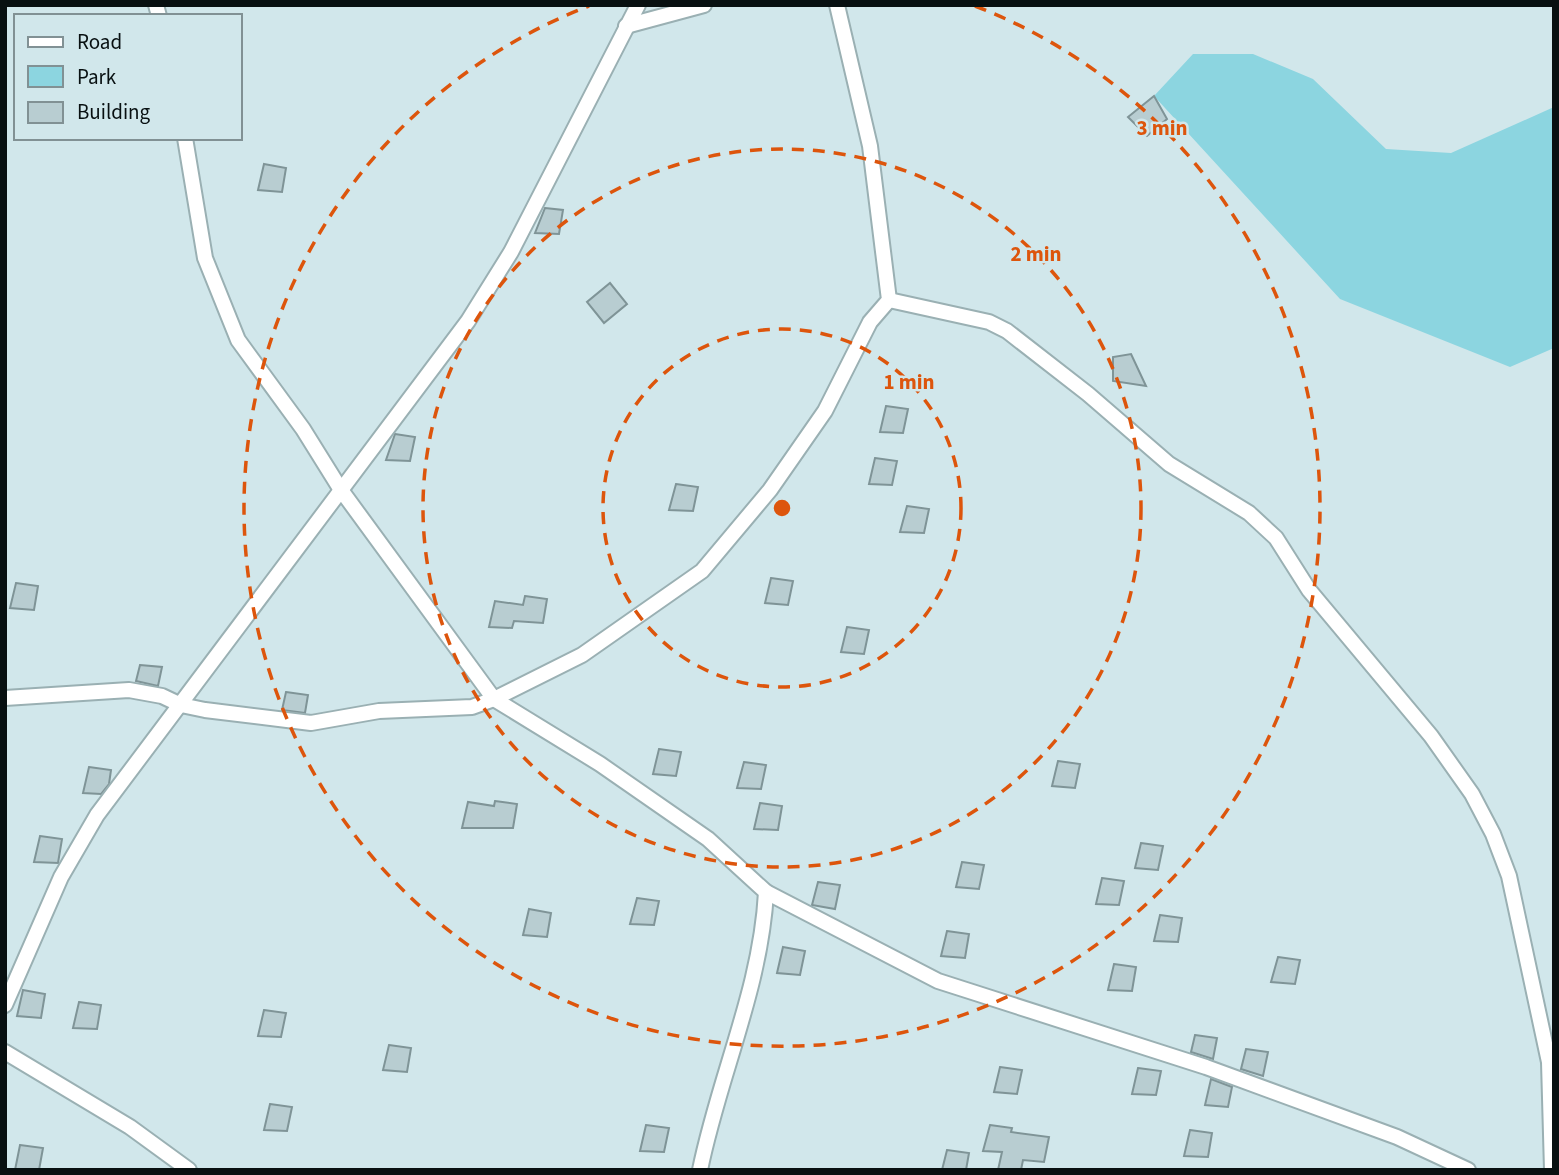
<svg xmlns="http://www.w3.org/2000/svg" width="1559" height="1175" font-family="'Source Sans 3',sans-serif">
<style>
.green{fill:#8cd5e0}
.building{fill:#b8cdd1;stroke:#7f9497;stroke-width:2}
.lines{fill:none;stroke-linecap:round;stroke-linejoin:round}
.minor-casing{stroke:#9ab0b3;stroke-width:18}
.minor{stroke:#fff;stroke-width:14}
.ring{fill:none;stroke:#dd550c;stroke-width:3.5;stroke-dasharray:12 9}
.centre{fill:#dd550c;stroke:#d1e7eb;stroke-width:3.5}
.ring-label{font-size:21px;text-anchor:middle;font-weight:bold;fill:#dd550c;stroke:#d1e7eb;stroke-width:5;stroke-linejoin:round;paint-order:stroke}
</style>
<rect width="100%" height="100%" fill="#d1e7eb"/>
<path class="green" d="M1193,54H1253L1313,79L1386,149L1451,153L1554,107V348L1510,367L1340,299L1154,96Z"/>
<g class="building">
<path d="M1154,96L1167,119L1147,136L1128,117Z"/>
<path d="M264,164L286,168L282,192L258,190Z"/>
<path d="M545,208L563,210L559,234L535,233Z"/>
<path d="M610,283L627,304L604,323L587,302Z"/>
<path d="M1131,354L1146,386L1113,381V357Z"/>
<path d="M886,406L908,409L903,433L880,432Z"/>
<path d="M395,434L415,437L410,461L386,460Z"/>
<path d="M875,458L897,461L892,485L869,484Z"/>
<path d="M676,484L698,487L693,511L669,510Z"/>
<path d="M907,506L929,509L924,533L900,532Z"/>
<path d="M771,578L793,581L788,605L765,603Z"/>
<path d="M16,583L38,586L34,610L10,608Z"/>
<path d="M525,596L547,599L543,623L514,621L512,628L489,627L495,601L523,605Z"/>
<path d="M847,627L869,630L864,654L841,652Z"/>
<path d="M140,665L162,667L158,686L136,681Z"/>
<path d="M286,692L308,695L305,713L282,710Z"/>
<path d="M659,749L681,752L676,776L653,774Z"/>
<path d="M1058,761L1080,764L1075,788L1052,786Z"/>
<path d="M744,762L766,765L761,789L737,788Z"/>
<path d="M89,767L111,770L109,784L101,794L83,793Z"/>
<path d="M495,801L517,804L513,828H462L468,802L494,806Z"/>
<path d="M760,803L782,806L778,830L754,829Z"/>
<path d="M40,836L62,839L58,863L34,862Z"/>
<path d="M1141,843L1163,846L1158,870L1135,868Z"/>
<path d="M962,862L984,865L979,889L956,887Z"/>
<path d="M1102,878L1124,881L1119,905L1096,904Z"/>
<path d="M818,882L840,885L835,909L812,905Z"/>
<path d="M637,898L659,901L654,925L630,924Z"/>
<path d="M529,909L551,913L547,937L523,935Z"/>
<path d="M1160,915L1182,918L1178,942L1154,941Z"/>
<path d="M947,931L969,934L965,958L941,956Z"/>
<path d="M783,947L805,951L800,975L777,973Z"/>
<path d="M1278,957L1300,960L1295,984L1271,982Z"/>
<path d="M1114,964L1136,967L1132,991L1108,990Z"/>
<path d="M23,990L45,994L41,1018L17,1016Z"/>
<path d="M79,1002L101,1005L97,1029L73,1028Z"/>
<path d="M264,1010L286,1013L281,1037L258,1036Z"/>
<path d="M1195,1035L1217,1038L1213,1059L1191,1052Z"/>
<path d="M389,1045L411,1048L407,1072L383,1070Z"/>
<path d="M1246,1049L1268,1052L1263,1076L1241,1069Z"/>
<path d="M1000,1067L1022,1070L1017,1094L994,1092Z"/>
<path d="M1138,1068L1161,1071L1156,1095L1132,1094Z"/>
<path d="M1211,1079L1232,1087L1228,1107L1205,1105Z"/>
<path d="M270,1104L292,1107L287,1131L264,1130Z"/>
<path d="M646,1125L669,1128L664,1152L640,1151Z"/>
<path d="M990,1125L1012,1128L1011,1132L1049,1137L1044,1162L1023,1160L1021,1170H998L1002,1152L983,1151Z"/>
<path d="M1190,1130L1212,1133L1208,1157L1184,1156Z"/>
<path d="M20,1145L43,1148L39,1170H15Z"/>
<path d="M947,1150L969,1153L966,1170H942Z"/>
</g>
<g class="lines">
<defs>
<g id="minor">
<path d="M156,5L159,16"/>
<path d="M626,26L704,5"/>
<path d="M185,138L205,258L238,340L303,429L341,490L494,699L600,764L708,839L766,892C761,988 719,1076 700,1170"/>
<path d="M889,300L989,322L1007,331L1088,394L1169,464L1249,513L1276,538L1309,590L1431,736L1472,794L1493,834L1509,876L1549,1062L1552,1170"/>
<path d="M5,698L129,690L162,696L181,705L205,710L311,723L379,711L472,707L494,699L582,655L702,571L770,490L825,411L870,322L889,300L870,146L837,5"/>
<path d="M766,892L938,981L1206,1067L1397,1137L1468,1170"/>
<path d="M5,1005L61,877L97,815L468,321L511,252L638,5"/>
<path d="M5,1052L130,1127L189,1170"/>
</g>
</defs>
<use href="#minor" class="minor-casing"/>
<use href="#minor" class="minor"/>
</g>
<g class="ring">
<circle cx="782" cy="508" r="179"/>
<circle cx="782" cy="508" r="359"/>
<path d="M975 6A538 538 0 1 1 589 6"/>
</g>
<circle cx="782" cy="508" r="10" class="centre"/>
<g class="ring-label">
<text x="1162" y="135">3 min</text>
<text x="1036" y="261">2 min</text>
<text x="909" y="389">1 min</text>
</g>
<rect width="1559" height="1175" fill="none" stroke="#081011" stroke-width="14"/>
<rect x="14" y="14" width="228" height="126" fill="#d1e7eb" stroke="#819194" stroke-width="2"/>
<rect x="28" y="37" width="35" height="10" fill="#ffffff" stroke="#819194" stroke-width="2"/>
<text x="77" y="49" font-size="21" fill="#081011">Road</text>
<rect x="28" y="66" width="35" height="21" fill="#8cd5e0" stroke="#819194" stroke-width="2"/>
<text x="77" y="84" font-size="21" fill="#081011">Park</text>
<rect x="28" y="102" width="35" height="21" fill="#b8cdd1" stroke="#819194" stroke-width="2"/>
<text x="77" y="119" font-size="21" fill="#081011">Building</text>
</svg>
